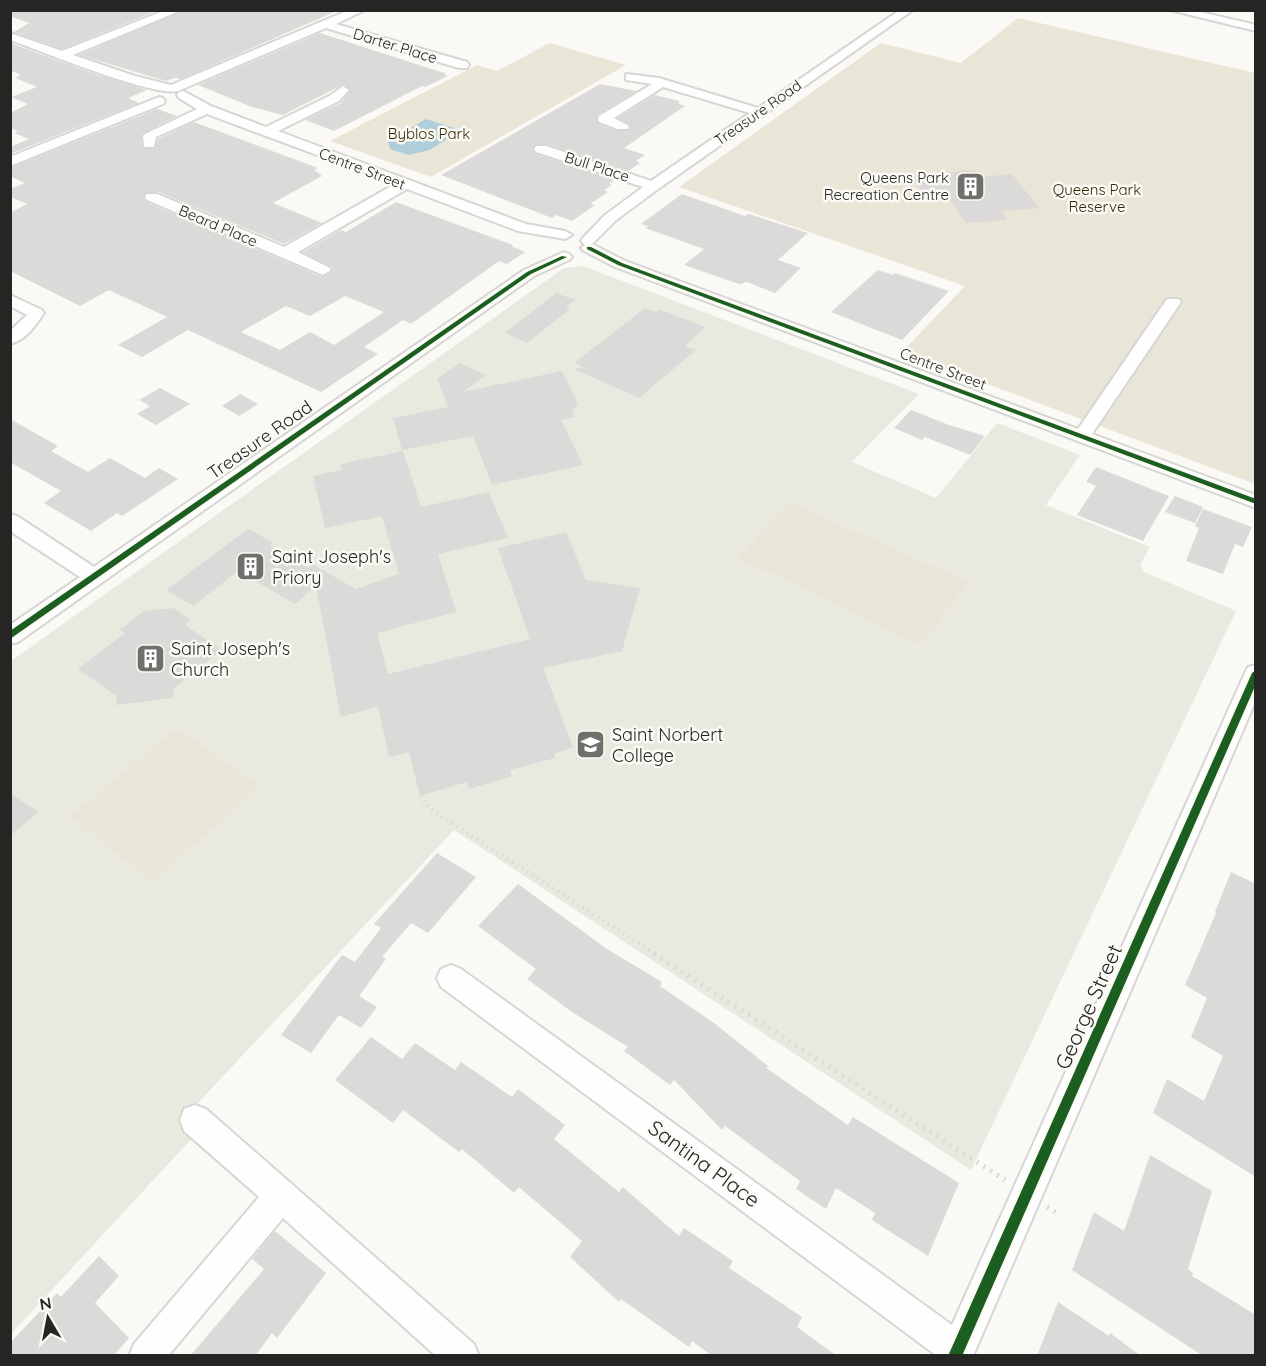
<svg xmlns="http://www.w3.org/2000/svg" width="1266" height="1366" font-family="Quicksand,sans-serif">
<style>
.built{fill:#eae9e0}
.green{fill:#eae6d7}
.water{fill:#afced9}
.building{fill:#dbdad8;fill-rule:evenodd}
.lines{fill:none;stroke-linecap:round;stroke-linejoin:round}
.minor-casing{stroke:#d7d6d3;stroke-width:4}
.path-far1{stroke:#d9d9d8;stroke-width:4;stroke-dasharray:1.5 4.5;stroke-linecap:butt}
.path{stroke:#d9d9d8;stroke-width:5;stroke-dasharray:2 6;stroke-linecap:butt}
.minor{fill:#fefefe;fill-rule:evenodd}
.cycleway-casing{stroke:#fbfaf4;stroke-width:4}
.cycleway{fill:#1b5e20;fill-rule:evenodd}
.labels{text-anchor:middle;stroke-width:5;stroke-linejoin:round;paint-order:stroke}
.far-street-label{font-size:15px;fill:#252523;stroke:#fbfaf4}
.far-park-label{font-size:15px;fill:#312908;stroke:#fbfaf4}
.far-poi-label{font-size:15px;fill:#252523;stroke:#fbfaf4;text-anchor:end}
.street-label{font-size:18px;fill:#252523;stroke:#fbfaf4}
.poi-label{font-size:18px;fill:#252523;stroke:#fbfaf4;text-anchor:start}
.near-street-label{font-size:21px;fill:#252523;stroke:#fbfaf4}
</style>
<rect width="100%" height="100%" fill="#faf9f5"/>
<path class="built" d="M583,266L919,394L852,462L936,498L997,423L1080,455L1046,505L1150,547L1140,565L1144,572L1236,611L971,1170L454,830L182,1120L196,1134L11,1334V661L564,268Z"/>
<g class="green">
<path d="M1018,18L1255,73V484L902,352L965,286L679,187L881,43L961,63Z"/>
<path d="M550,43L626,65L431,177L330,141L477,65L497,71Z"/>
<path d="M789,502L968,582L922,645L738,558Z"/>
<path d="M177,728L259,786L153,882L71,816Z"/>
</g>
<path class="water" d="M426,119L461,130L430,150L409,155L390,149L388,141Z"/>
<g class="building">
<path d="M10,10H159L62,49L14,32L29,23L10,16Z"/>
<path d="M184,10H339L181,79L174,78L166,81L79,55Z"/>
<path d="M320,33L447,74L444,75L448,76L425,87L422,86L334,131L305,120L341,103L351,90L344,84L283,115L252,107L198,85Z"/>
<path d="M10,43L95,74L147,90L128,98L139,103L10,154V147L29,139L14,133L18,131L10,128V113L28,104L11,97L37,87L15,78L21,75L10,70Z"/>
<path d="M600,84L636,91L597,115L598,124L617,131H628L631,127L618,118L655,95L679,101V104L685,106L624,148L645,155L636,161L640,163L628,171L547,144L534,145L532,150L535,154L614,180L609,184L612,185L604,190L608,192L590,204L595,205L572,221L556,215L552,218L441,175Z"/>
<path d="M157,109L177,116L141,134L142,147L144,149H155L158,139L194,122L318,168L314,170L322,176L273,203L322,223L284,244L158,192H147L143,198L146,202L322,277L332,272L333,268L303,252L341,230L346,232L396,202L513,245L511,246L525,252L507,264L499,261L411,324L403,320L364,347L378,354L321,392L188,330L142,357L118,345L167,317L109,290L80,306L10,271V213L27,204L10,197V189L25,183L10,176V168ZM345,296L384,312L334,345L310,332L280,350L241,332L286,306L310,316Z"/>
<path d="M975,170L979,177L1012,174L1039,208L1002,211L1008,220L966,223L948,197L926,198L910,175Z"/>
<path d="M682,194L745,216L749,214L808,233L778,260L801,268L775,293L747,282L739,284L684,265L704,249L645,228L648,226L641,224Z"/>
<path d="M878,270L893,275L895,273L949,291L902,340L831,312Z"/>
<path d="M556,293L575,300L566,307L570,309L527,343L505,333Z"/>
<path d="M645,308L656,312L659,309L705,327L685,346L696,350L639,398L574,369L584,367L574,363Z"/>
<path d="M460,363L486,375L463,392L562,371L578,404L572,410L575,417L561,420L583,465L492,485L473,436L402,450L393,418L448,407L437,379Z"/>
<path d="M160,388L190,404L156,425L137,414L150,406L139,400Z"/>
<path d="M240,394L258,404L239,416L222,406Z"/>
<path d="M911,410L949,425L985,436L970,455L925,437L922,440L894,428Z"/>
<path d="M10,419L58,446L51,451L88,472L110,458L145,478L159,468L178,479L122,516L117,513L91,531L44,503L61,491L10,462Z"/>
<path d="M403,451L421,507L489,492L508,538L438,554L456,612L377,633L388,674L530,639L498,548L566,532L586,580L640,588L622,651L543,668L573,747L554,754L555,758L510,770L512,776L469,789L467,782L420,796L409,752L389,757L378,706L341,717L316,586L295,604L238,571L193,606L166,590L248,529L274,543L270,546L309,568L312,564L356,589L399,574L382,516L325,528L313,476L342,470L340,464Z"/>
<path d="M1096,467L1169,496L1143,541L1077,515L1096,486L1086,482Z"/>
<path d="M1175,496L1203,507L1195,523L1165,512Z"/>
<path d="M1203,509L1252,527L1243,547L1235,544L1223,574L1186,561L1199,528L1195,526Z"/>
<path d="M173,608L191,620L185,625L222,650L174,688L173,698L116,705L117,696L78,669L125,633L120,630L144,611Z"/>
<path d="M10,793L38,812L10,836Z"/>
<path d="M437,853L476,877L428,933L411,923L382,957L386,959L359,996L377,1007L361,1028L339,1015L311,1053L281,1035L342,955L355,962L381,928L374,924Z"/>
<path d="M1231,872L1256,884V1177L1153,1113L1167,1079L1204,1101L1223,1056L1191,1037L1207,998L1185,985L1216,913L1215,912Z"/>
<path d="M518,884L607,949L662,982L660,986L714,1023L768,1066L766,1068L848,1125L853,1117L959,1183L928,1256L872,1220L875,1213L836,1188L826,1209L796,1189L800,1181L725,1126L722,1130L674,1080L670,1085L624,1051L628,1047L572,1012L527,979L536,969L478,926Z"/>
<path d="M371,1037L402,1059L415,1043L455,1070L461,1062L512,1097L518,1089L565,1125L554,1139L619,1192L623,1187L679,1236L684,1228L733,1261L729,1268L802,1317L797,1327L837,1356H712L692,1341L689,1347L621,1299L619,1302L570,1257L582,1241L519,1187L514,1193L462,1149L459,1152L403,1110L393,1123L335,1080Z"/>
<path d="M1150,1155L1212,1191L1188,1269L1193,1273L1192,1276L1256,1315V1356H1203L1072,1270L1094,1212L1124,1231Z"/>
<path d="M275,1231L326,1273L277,1338L272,1333L255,1356H190L264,1269L252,1259Z"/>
<path d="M99,1256L119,1276L95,1303L129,1338L113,1356H10V1343L57,1293L61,1297Z"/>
<path d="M1058,1302L1109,1336L1110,1333L1141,1356H1037Z"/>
</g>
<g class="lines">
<defs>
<g id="minor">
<path d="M166,10H182L73,55L135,76L171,85L349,10H365L336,24L467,62L469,65L467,68H459L326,28L178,91C152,97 42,51 10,40V33L62,51Z"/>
<path d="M900,10H913L658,189L615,221L592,244L625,261L1078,429L1167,299H1179L1181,302L1092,434L1256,495V508L615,267L584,251L581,248L585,245L581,241L583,238L605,215L643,187L536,152L534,149L536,146H546L651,181L750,113L663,87L614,118L629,126L628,129H618L599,122L598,119L599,116L652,84L626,80V74L659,78L758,108Z"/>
<path d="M1170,10H1192L1256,25V31Z"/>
<path d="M343,86L349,90L339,101L278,131L526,224L565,231L572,235L565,239L518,231L407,189L298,252L328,267L331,270L323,275L147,200L145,197L147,194H157L284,247L395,184L207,114L156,137L154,147H144L143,135L197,109L179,98L177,95L179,92L183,91L211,106L266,127L331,95Z"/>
<path d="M159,97L163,98L165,101L163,104L10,166V157Z"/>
<path d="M564,252L569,254L572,257L569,260L534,276L18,642L10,644V625L80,577L10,531V514L17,516L94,567L524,270Z"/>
<path d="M10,295L42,310L44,313C36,325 26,340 10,344V331L27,315L10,306Z"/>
<path d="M1256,665V700L973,1356H937L441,987L437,978L441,969L451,965L461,969L952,1325L1245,673L1248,667Z"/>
<path d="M195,1105L206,1109L474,1344L479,1356H436L283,1218L168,1356H129L134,1344L259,1197L184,1131L180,1120L184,1109Z"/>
</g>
</defs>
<use href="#minor" class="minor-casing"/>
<path class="path-far1" d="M420,796L430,809L657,955"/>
<g class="path">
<path d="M654,954L1005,1180"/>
<path d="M1047,1207L1060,1215"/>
</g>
<use href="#minor" class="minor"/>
<defs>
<g id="cycleway">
<path d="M587,247H591L622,263L1256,499V504L618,265L587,249Z"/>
<path d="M562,256L567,257L531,274L10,639V631L527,272Z"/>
<path d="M1256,670V684L962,1356H948L1252,673Z"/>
</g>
</defs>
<use href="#cycleway" class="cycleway-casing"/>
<use href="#cycleway" class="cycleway"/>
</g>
<defs>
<symbol id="building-square" viewBox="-11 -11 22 22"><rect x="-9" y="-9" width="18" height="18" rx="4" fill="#706f6c" stroke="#fbfaf4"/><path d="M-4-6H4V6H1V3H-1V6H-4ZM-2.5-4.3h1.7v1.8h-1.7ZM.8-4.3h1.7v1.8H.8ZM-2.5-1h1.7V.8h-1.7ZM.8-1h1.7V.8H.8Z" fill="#fff"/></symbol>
<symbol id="university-square" viewBox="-11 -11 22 22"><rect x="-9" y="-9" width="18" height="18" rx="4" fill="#706f6c" stroke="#fbfaf4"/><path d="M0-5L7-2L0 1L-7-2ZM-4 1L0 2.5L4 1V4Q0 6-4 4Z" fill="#fff"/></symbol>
</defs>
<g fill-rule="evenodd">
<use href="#building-square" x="954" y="170" width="33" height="33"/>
<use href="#building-square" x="234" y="550" width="33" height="33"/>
<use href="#building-square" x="134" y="642" width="33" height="33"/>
<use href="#university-square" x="574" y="728" width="33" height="33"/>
</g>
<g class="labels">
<g class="far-street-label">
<text transform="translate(395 46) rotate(17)" y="5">Darter Place</text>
<text transform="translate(758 113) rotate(-35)" y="5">Treasure Road</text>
<text transform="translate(597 167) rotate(18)" y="5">Bull Place</text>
<text transform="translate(362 169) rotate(21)" y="5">Centre Street</text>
<text transform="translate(218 226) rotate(23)" y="5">Beard Place</text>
<text transform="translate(943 369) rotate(21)" y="5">Centre Street</text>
</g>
<g class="far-park-label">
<text x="429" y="139">Byblos Park</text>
<text x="1097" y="195">Queens Park<tspan x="1097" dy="17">Reserve</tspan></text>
</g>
<g class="far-poi-label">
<text x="949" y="183">Queens Park<tspan x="949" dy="17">Recreation Centre</tspan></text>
</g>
<g class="street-label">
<text transform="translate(260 440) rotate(-35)" y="6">Treasure Road</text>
</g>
<g class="poi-label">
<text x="272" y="563">Saint Joseph's<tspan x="272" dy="21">Priory</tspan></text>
<text x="171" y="655">Saint Joseph's<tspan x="171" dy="21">Church</tspan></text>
<text x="612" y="741">Saint Norbert<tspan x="612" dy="21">College</tspan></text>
</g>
<g class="near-street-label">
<text transform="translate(1089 1007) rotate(-66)" y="7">George Street</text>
<text transform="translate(704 1164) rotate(36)" y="7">Santina Place</text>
</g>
</g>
<rect width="1266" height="1366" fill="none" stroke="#252523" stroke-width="24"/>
<g transform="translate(48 1318) rotate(350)" stroke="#fbfaf4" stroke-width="4.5" paint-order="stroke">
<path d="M0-4.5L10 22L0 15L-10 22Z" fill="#252523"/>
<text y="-9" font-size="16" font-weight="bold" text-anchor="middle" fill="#252523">N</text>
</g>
</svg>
